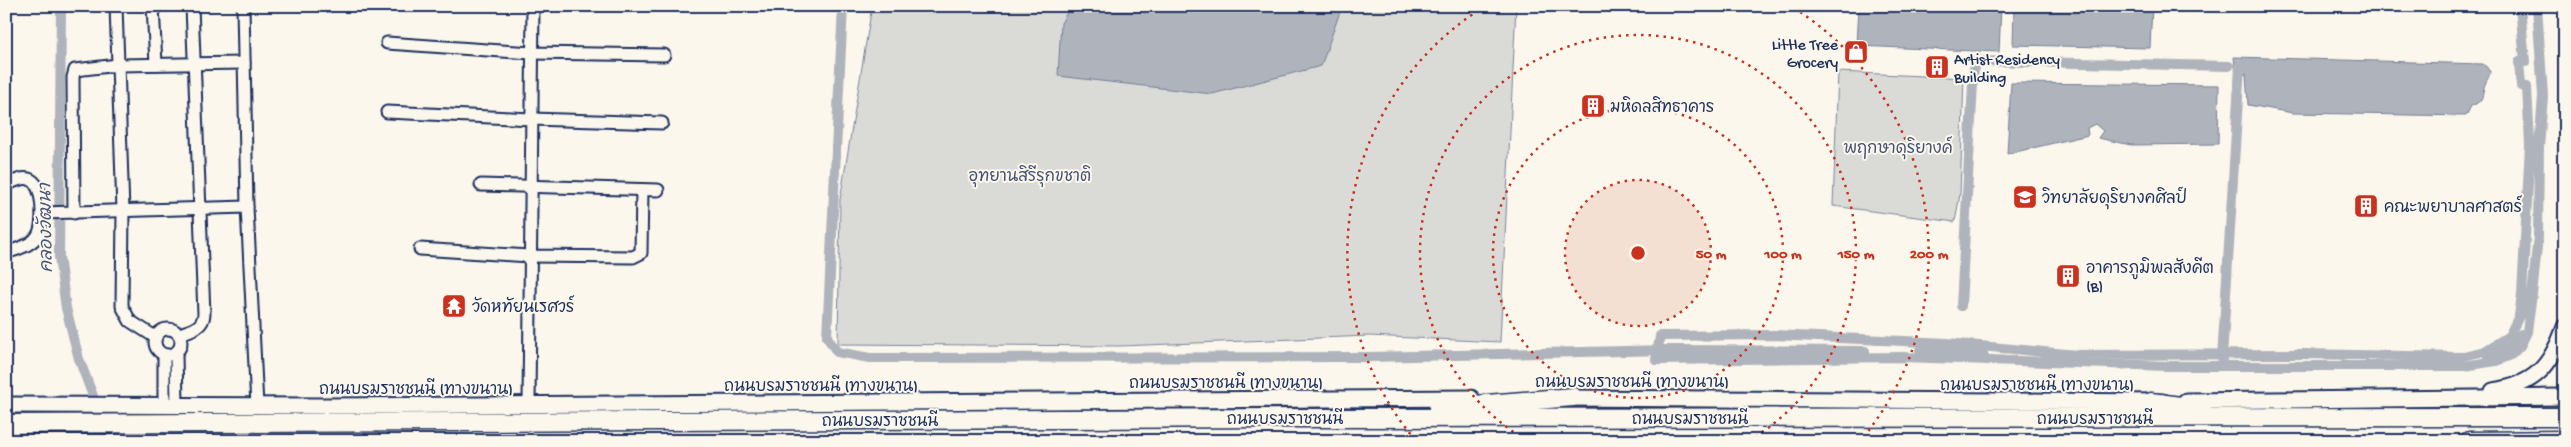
<svg xmlns="http://www.w3.org/2000/svg" width="2571" height="447" font-family="'Gochi Hand','Playpen Sans Thai',sans-serif">
<style>
.green{fill:#dadad7;stroke:#7a849a}
.water{fill:#afb3bb;stroke:#747e96}
.lines{fill:none;stroke-linecap:round;stroke-linejoin:round}
.canal{stroke:#afb3bb;stroke-width:10}
.minor-casing{stroke:#1b2f5e;stroke-width:15}
.major-casing{stroke:#1b2f5e;stroke-width:19}
.highway-casing{stroke:#1b2f5e;stroke-width:21}
.minor{stroke:#fbf7ec;stroke-width:11}
.major{stroke:#fbf7ec;stroke-width:15}
.highway{stroke:#fbf7ec;stroke-width:18}
.ring{fill:none;stroke:#c8321e;stroke-width:2.5;stroke-dasharray:2.5 5}
.labels{text-anchor:middle;stroke-width:4;stroke-linejoin:round;paint-order:stroke}
.poi-label{font-size:16px;fill:#1b2f5e;stroke:#fbf7ec;text-anchor:start}
.park-label{font-size:16px;fill:#415176;stroke:#fbf7ec}
.street-label{font-size:16px;fill:#1b2f5e;stroke:#fbf7ec}
.water-label{font-size:18px;font-style:italic;fill:#47577a;stroke:#fbf7ec}
.centre{fill:#c8321e;stroke:#fbf7ec;stroke-width:2.5}
.ring-label{font-size:15px;text-anchor:middle;font-weight:bold;fill:#c8321e;stroke:#fbf7ec;stroke-width:4;stroke-linejoin:round;paint-order:stroke}
</style>
<rect width="100%" height="100%" fill="#fbf7ec"/>
<filter id="ink" filterUnits="userSpaceOnUse"><feTurbulence type="fractalNoise" baseFrequency=".02" numOctaves="2"/><feDisplacementMap in="SourceGraphic" scale="10" xChannelSelector="R" yChannelSelector="G"/><feConvolveMatrix kernelMatrix="1 2 1 2 8 2 1 2 1" color-interpolation-filters="sRGB"/></filter>
<g filter="url(#ink)">
<g class="green">
<path d="M872,6H1516L1500,342L1369,336L1121,346L838,344L840,200Z"/>
<path d="M1838,72L1964,78L1960,194L1955,222L1833,206Z"/>
</g>
<g class="water">
<path d="M1071,6H1342L1321,66L1212,94L1058,76L1061,23Z"/>
<path d="M1859,6H2001L1999,52L1857,46Z"/>
<path d="M2014,6H2152L2150,48L2013,45Z"/>
<path d="M2234,57L2483,64L2490,70C2490,76 2488,78 2486,82C2480,94 2487,100 2471,106L2466,116L2293,113L2248,105L2246,74L2236,75Z"/>
<path d="M2011,83L2219,85L2218,144L2131,145L2098,138L2103,131L2095,124L2087,128L2088,135L2007,154Z"/>
</g>
<g class="lines">
<g class="canal">
<path d="M61,6L59,257L66,308L79,359L110,441"/>
<path d="M843,6L827,337L837,352L870,358L1369,357L1668,350L1865,351"/>
<path d="M2520,6L2525,62H2519L2521,86L2527,87L2530,145L2522,294L2519,316L2509,336L2485,351L2459,357L2303,354L2077,355L1947,343L1774,335L1660,336L1656,360L1902,357L2167,366H2464L2496,361L2511,355L2520,346L2527,332L2533,286L2538,236L2539,148L2543,96L2537,6"/>
<path d="M1961,306L1974,65L1981,61L2229,66"/>
<path d="M1920,351L1983,353"/>
<path d="M2489,356L2508,348L2521,334"/>
<path d="M2222,359L2240,66"/>
</g>
<defs>
<g id="minor">
<path d="M116,6L123,211L122,306L130,321L155,337"/>
<path d="M153,6L156,64"/>
<path d="M243,6L247,207L257,406"/>
<path d="M387,43L532,53L664,55"/>
<path d="M387,112L531,119L662,123"/>
<path d="M6,185C13,182 21,177 29,179C44,184 44,221 39,233C34,245 17,249 6,253"/>
<path d="M481,185L658,190"/>
<path d="M42,213L247,207"/>
<path d="M74,213L73,77L75,70L118,65L244,63"/>
<path d="M420,249L529,256L633,257L641,253L642,190"/>
<circle cx="168" cy="342" r="13"/>
<path d="M179,334C191,330 203,328 204,314L192,6"/>
<path d="M176,353L177,406"/>
<path d="M164,355V406"/>
<path d="M529,404L533,6"/>
</g>
<g id="major">
<path d="M2493,391C2535,385 2551,366 2565,327"/>
<path d="M1561,398L2163,402"/>
<path d="M2186,401L2565,397"/>
<path d="M6,405L325,406L1471,398"/>
</g>
<g id="highway">
<path d="M2151,402L2202,409"/>
<path d="M1438,408L1573,397"/>
<path d="M6,424L1303,418L2565,417"/>
<path d="M2469,441L2565,440"/>
</g>
</defs>
<use href="#minor" class="minor-casing"/>
<use href="#major" class="major-casing"/>
<use href="#highway" class="highway-casing"/>
<use href="#minor" class="minor"/>
<use href="#major" class="major"/>
<use href="#highway" class="highway"/>
</g>
</g>
<circle cx="1638" cy="253" r="73" fill="#c8321e" fill-opacity=".12"/>
<g class="ring">
<circle cx="1638" cy="253" r="73"/>
<circle cx="1638" cy="253" r="145"/>
<path d="M1526 440A218 218 0 1 1 1750 440"/>
<path d="M1415 440A291 291 0 0 1 1482 8M1794 8A291 291 0 0 1 1861 440"/>
</g>
<defs>
<symbol id="shop-square" viewBox="-11 -11 22 22"><rect x="-9" y="-9" width="18" height="18" rx="4" fill="#c8321e" stroke="#fbf7ec"/><path d="M-5-2.5h2.3a2.7 3.5 0 0 1 5.4 0H5L5.5 6h-11ZM-1.5-2.5h3a1.5 2.3 0 0 0-3 0Z" fill="#fff"/></symbol>
<symbol id="building-square" viewBox="-11 -11 22 22"><rect x="-9" y="-9" width="18" height="18" rx="4" fill="#c8321e" stroke="#fbf7ec"/><path d="M-4-6H4V6H1V3H-1V6H-4ZM-2.5-4.3h1.7v1.8h-1.7ZM.8-4.3h1.7v1.8H.8ZM-2.5-1h1.7V.8h-1.7ZM.8-1h1.7V.8H.8Z" fill="#fff"/></symbol>
<symbol id="university-square" viewBox="-11 -11 22 22"><rect x="-9" y="-9" width="18" height="18" rx="4" fill="#c8321e" stroke="#fbf7ec"/><path d="M0-5L7-2L0 1L-7-2ZM-4 1L0 2.5L4 1V4Q0 6-4 4Z" fill="#fff"/></symbol>
<symbol id="temple-square" viewBox="-11 -11 22 22"><rect x="-9" y="-9" width="18" height="18" rx="4" fill="#c8321e" stroke="#fbf7ec"/><path d="M0-6L5-2H3V0L6.5 2.5H4V6H1.5V3h-3V6H-4V2.5H-6.5L-3 0V-2H-5Z" fill="#fff"/></symbol>
</defs>
<g fill-rule="evenodd">
<use href="#shop-square" x="1842" y="38" width="28" height="28"/>
<use href="#building-square" x="1923" y="53" width="28" height="28"/>
<use href="#building-square" x="1579" y="92" width="28" height="28"/>
<use href="#university-square" x="2011" y="183" width="28" height="28"/>
<use href="#building-square" x="2352" y="192" width="28" height="28"/>
<use href="#building-square" x="2054" y="262" width="28" height="28"/>
<use href="#temple-square" x="440" y="292" width="28" height="28"/>
</g>
<g class="labels">
<g class="poi-label">
<text x="1838" y="49" text-anchor="end">Little Tree<tspan x="1838" dy="18">Grocery</tspan></text>
<text x="1954" y="64">Artist Residency<tspan x="1954" dy="18">Building</tspan></text>
<text x="1610" y="112">มหิดลสิทธาคาร</text>
<text x="2042" y="203">วิทยาลัยดุริยางคศิลป์</text>
<text x="2384" y="212">คณะพยาบาลศาสตร์</text>
<text x="2086" y="273">อาคารภูมิพลสังคีต<tspan x="2086" dy="18">(B)</tspan></text>
<text x="472" y="312">วัดหทัยนเรศวร์</text>
</g>
<g class="park-label">
<text x="1898" y="153">พฤกษาดุริยางค์</text>
<text x="1030" y="181">อุทยานสิรีรุกขชาติ</text>
</g>
<g class="street-label">
<text x="1632" y="387">ถนนบรมราชชนนี (ทางขนาน)</text>
<text x="1226" y="388">ถนนบรมราชชนนี (ทางขนาน)</text>
<text x="2037" y="390">ถนนบรมราชชนนี (ทางขนาน)</text>
<text x="821" y="391">ถนนบรมราชชนนี (ทางขนาน)</text>
<text x="416" y="394">ถนนบรมราชชนนี (ทางขนาน)</text>
<text x="1285" y="424">ถนนบรมราชชนนี</text>
<text x="1690" y="424">ถนนบรมราชชนนี</text>
<text x="2095" y="424">ถนนบรมราชชนนี</text>
<text x="880" y="426">ถนนบรมราชชนนี</text>
</g>
<g class="water-label">
<text transform="translate(45 228) rotate(-91)" y="6">คลองวัฒนา</text>
</g>
</g>
<circle cx="1638" cy="253" r="8" class="centre"/>
<g class="ring-label">
<text x="1711" y="258">50 m</text>
<text x="1783" y="258">100 m</text>
<text x="1856" y="258">150 m</text>
<text x="1929" y="258">200 m</text>
</g>
<rect width="2571" height="447" fill="none" stroke="#fbf7ec" stroke-width="25"/>
<rect x="12" y="12" width="2546" height="422" fill="none" stroke="#1b2f5e" stroke-width="2" filter="url(#ink)"/>
</svg>
